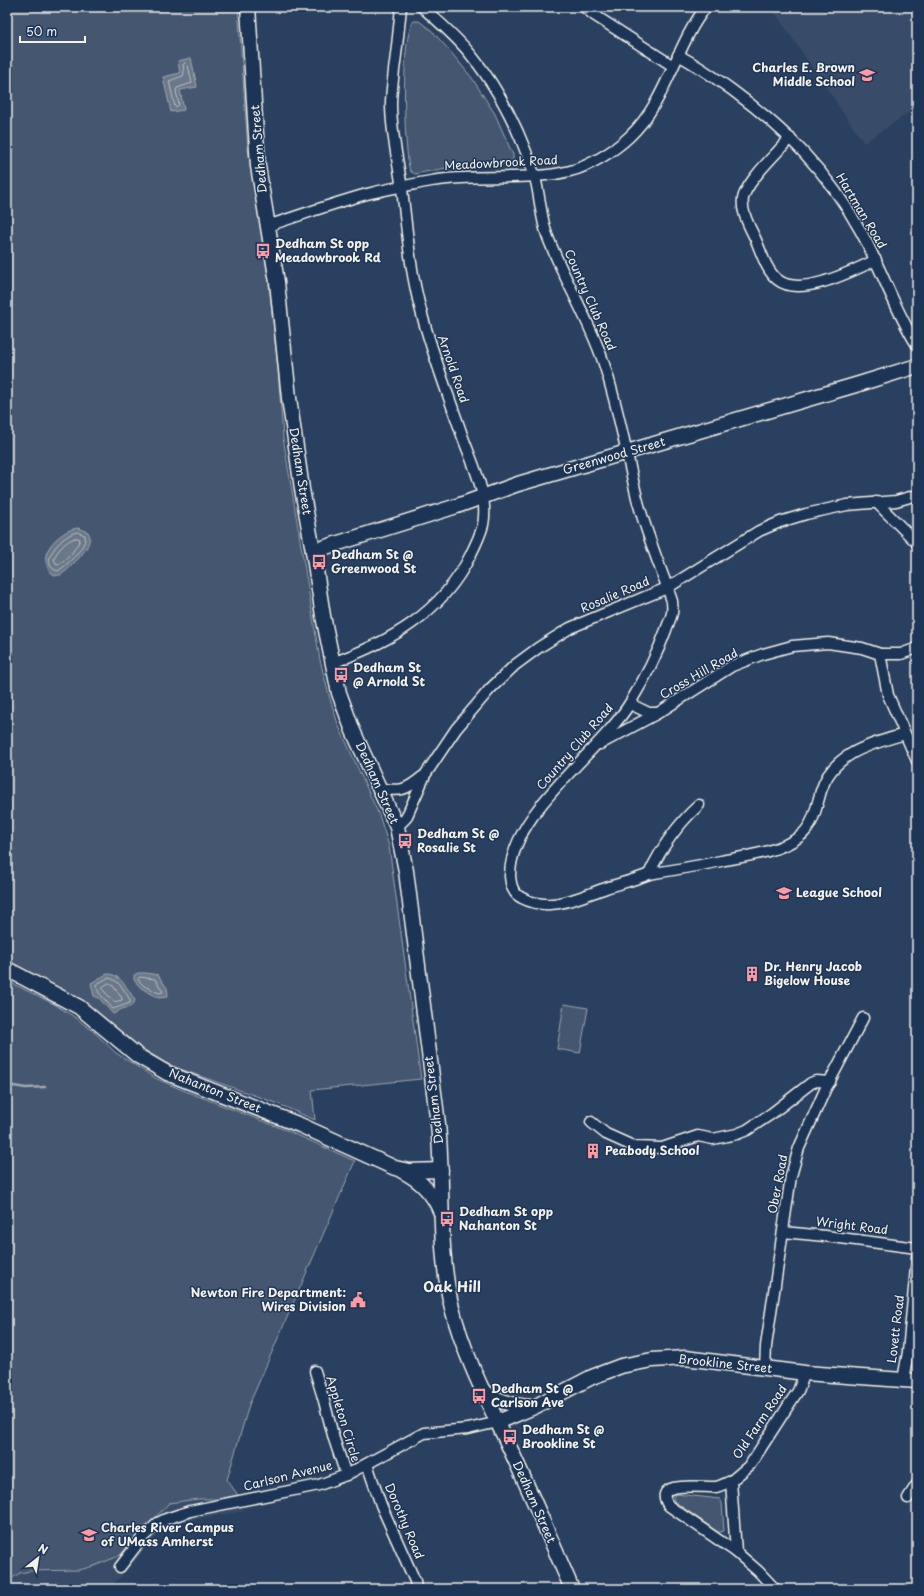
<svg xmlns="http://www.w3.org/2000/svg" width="924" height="1596" font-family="'Playpen Sans',sans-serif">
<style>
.built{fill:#374c69}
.green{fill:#445771;stroke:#9ca4ac}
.water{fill:#6a788a;stroke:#a1a8b0}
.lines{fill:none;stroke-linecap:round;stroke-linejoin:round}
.shore{stroke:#bdc1c2;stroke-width:1}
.stream{stroke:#a1a8b0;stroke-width:2.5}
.street-casing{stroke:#f4f1e8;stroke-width:13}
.secondary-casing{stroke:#f4f1e8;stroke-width:17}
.street{stroke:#1d3557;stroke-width:10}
.secondary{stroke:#1d3557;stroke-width:14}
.labels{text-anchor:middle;stroke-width:3;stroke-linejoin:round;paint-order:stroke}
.poi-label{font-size:12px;font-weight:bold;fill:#f4f1e8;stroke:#1d3557;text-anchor:start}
.street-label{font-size:12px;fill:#f4f1e8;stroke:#1d3557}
.quarter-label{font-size:14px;font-weight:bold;fill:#f4f1e8;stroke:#1d3557}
</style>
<rect width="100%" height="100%" fill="#2a4060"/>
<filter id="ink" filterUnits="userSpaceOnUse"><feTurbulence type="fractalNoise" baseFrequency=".025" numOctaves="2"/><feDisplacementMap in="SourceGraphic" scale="8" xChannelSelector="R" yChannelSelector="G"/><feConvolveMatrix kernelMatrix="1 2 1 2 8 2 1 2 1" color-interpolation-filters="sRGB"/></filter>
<g filter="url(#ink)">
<g class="built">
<path d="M771,7H917V107L864,143Z"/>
<path d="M227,1480L238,1495L244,1511L184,1521L171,1526L151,1541L137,1559L109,1589H7V1536Z"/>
</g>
<g class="green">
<path d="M7,7H238L248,149L269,283L278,370L283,437L320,660L330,699L338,724L379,815L389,846L421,1079L312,1090L315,1120L276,1103L183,1070L166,1063L140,1047L83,1002L7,961Z"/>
<path d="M414,21H419L431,30L450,51L472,78L495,114L513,155V160L510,164L456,166L415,174L410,171C404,151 400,33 414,21Z"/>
<path d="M7,981L54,1004L76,1018L95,1033L116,1053L155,1078L180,1089L288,1131L355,1161L249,1405L227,1480L238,1495L217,1499H198L169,1503L119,1556L94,1566L79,1570L30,1571L20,1573L11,1579L7,1586Z"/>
<path d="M564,1004L588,1008L580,1053L557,1049Z"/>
<path d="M676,1494L720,1499L722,1503L724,1531L721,1532H718L674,1501L673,1497Z"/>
</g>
<g class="water">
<path d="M191,58L197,87L180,90L184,110L171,112L163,77L180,73L178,61Z"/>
<path d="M78,528L88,532L90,537C89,547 80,558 72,565C69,569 64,573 60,575C50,578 44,563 46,555C49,543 65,529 78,528Z"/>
<path d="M138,973H146L158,975L167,988L168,995L167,997L159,998L141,988L134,980V975Z"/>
<path d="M107,974C120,973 129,991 135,1000C133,1008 128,1007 122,1009C119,1010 116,1013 113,1014L99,998L94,996L91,983Z"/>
</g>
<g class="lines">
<g class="shore">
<path d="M186,63L188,65L192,83L177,88L176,91L179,105L175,107L169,81L183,76L184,72L183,65Z"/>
<path d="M77,532L85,535C88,546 67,565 58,571C35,564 63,534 77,532Z"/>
<path d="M75,538H79L80,540C75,549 67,562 57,565L54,559C57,550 66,541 75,538Z"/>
<path d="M140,977L155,979L163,992L159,993L144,986L138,980Z"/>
<path d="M108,978C118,978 126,993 130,1000V1003L113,1009L99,993L96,985Z"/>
<path d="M109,983L113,986L122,998V1000L114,1002L103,990V987Z"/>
</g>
<path class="stream" d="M7,1085L26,1088L45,1087"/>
<defs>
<g id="street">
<path d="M422,7C439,22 457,37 471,55C499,89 520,132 534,174C540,193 540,215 547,235C563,278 588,317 603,361C618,405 626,452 637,498C646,533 660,566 672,601C672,604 673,609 672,613C671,618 668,624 666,630C657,655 644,680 630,703C599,754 510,812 510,876C511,886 513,894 522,898C551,913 579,897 606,888C621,883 635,880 649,874C673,870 697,866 721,861C746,856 779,852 799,837C814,826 816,807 821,791C832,753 871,744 905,734"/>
<path d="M584,7L594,15L673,66"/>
<path d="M678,55C697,65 714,77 732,90C785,129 828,172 860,230C881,267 894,309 917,345"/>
<path d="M790,138C777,153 751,177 744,195C739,208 749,226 755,238C761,251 766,271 778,280C801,298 854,270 876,260"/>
<path d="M267,226C302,215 336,202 371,193C391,188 411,185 431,181C476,173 526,182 570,171C590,166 614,151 629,137C667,102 675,46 706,7"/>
<path d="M876,502L917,543"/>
<path d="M880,654L888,695L917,761"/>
<path d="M332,663C390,642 442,613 470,556C475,546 480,536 483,525C489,495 472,463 462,435C448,394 432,353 421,311C410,271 407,230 402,189C398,160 391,133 391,104C391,93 393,81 394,70C397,49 399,28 401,7"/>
<path d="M630,704L649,713H657"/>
<path d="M600,744L658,713L732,666L763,654L792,646L828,643L862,648L880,654H901L917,648"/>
<path d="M380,789C401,791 405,791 422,777"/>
<path d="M397,827L406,818L425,775L456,729L490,689L515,665L538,648L570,628L589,620L667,588L759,531L780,522L806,514L847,505L896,501L917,495"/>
<path d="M649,874C661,848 678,824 699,805"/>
<path d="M591,1122L606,1134L635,1147L662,1148L698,1136L713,1139L737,1134L747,1130L771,1114L811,1083L816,1081L830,1082"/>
<path d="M783,1232L825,1236L917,1248"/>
<path d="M765,1369L766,1346L791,1176L799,1148L825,1090L863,1018"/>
<path d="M315,1371L324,1401L334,1439L346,1475"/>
<path d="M903,1380L908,1352L917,1257"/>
<path d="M367,1464L381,1505L415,1581L416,1589"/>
<path d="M731,1481C726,1483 721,1486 716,1487C705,1488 649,1479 669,1506L736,1552"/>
<path d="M908,1498L917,1484"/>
<path d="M120,1567L143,1537L158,1523L166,1519L190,1511L319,1485L346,1475L424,1433L468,1429L498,1422"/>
<path d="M775,1589L758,1571L736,1552L731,1481L750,1465L790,1403L798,1391L805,1373"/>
</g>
<g id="secondary">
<path d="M248,7L258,166L277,282L289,398L302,489L313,551L323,616L339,693L353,731L397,827L406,871L438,1124C444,1184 437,1248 452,1308C464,1355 486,1398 507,1442C530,1491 551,1540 572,1589"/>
<path d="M313,551L457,506L518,484L859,384L917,366"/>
<path d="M7,969L79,1007L138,1056L167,1073L300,1125L395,1168L409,1171L441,1170"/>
<path d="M402,1171C420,1180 434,1194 441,1213"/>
<path d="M482,1390C497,1402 514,1406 533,1407"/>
<path d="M498,1422L534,1407L592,1377L621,1366L652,1360L685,1358L805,1373L917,1381"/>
</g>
</defs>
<use href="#street" class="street-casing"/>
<use href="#secondary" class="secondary-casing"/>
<use href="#street" class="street"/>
<use href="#secondary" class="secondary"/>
</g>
</g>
<defs>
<symbol id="school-bare" viewBox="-9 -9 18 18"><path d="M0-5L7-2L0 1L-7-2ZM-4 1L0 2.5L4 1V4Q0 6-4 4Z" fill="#ff9aa2" stroke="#1d3557" stroke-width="2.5" paint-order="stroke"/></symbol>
<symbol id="bus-bare" viewBox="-9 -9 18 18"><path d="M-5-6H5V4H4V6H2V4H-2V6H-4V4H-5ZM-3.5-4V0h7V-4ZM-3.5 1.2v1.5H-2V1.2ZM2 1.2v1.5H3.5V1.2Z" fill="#ff9aa2" stroke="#1d3557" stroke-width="2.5" paint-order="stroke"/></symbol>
<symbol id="building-bare" viewBox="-9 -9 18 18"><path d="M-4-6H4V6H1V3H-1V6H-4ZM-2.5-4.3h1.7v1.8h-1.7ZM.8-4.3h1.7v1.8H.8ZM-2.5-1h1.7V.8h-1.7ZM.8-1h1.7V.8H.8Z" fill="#ff9aa2" stroke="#1d3557" stroke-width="2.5" paint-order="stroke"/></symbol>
<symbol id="civic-bare" viewBox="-9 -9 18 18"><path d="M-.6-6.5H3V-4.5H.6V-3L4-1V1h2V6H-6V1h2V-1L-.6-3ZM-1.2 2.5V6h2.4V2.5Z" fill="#ff9aa2" stroke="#1d3557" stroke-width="2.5" paint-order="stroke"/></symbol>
<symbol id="university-bare" viewBox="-9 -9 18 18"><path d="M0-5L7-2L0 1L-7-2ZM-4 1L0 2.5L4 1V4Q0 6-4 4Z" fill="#ff9aa2" stroke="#1d3557" stroke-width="2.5" paint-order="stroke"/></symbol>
</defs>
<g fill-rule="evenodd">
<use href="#school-bare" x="856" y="64" width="22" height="22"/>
<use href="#bus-bare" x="252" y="240" width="22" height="22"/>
<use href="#bus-bare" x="308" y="551" width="22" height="22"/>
<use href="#bus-bare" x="330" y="664" width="22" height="22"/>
<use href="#bus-bare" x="394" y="830" width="22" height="22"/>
<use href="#school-bare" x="773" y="882" width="22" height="22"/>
<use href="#building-bare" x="741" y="963" width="22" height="22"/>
<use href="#building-bare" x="582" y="1140" width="22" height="22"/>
<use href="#bus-bare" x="436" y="1208" width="22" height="22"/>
<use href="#civic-bare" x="347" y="1289" width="22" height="22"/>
<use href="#bus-bare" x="468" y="1385" width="22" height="22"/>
<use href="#bus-bare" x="499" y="1426" width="22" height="22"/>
<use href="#university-bare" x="78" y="1524" width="22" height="22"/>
</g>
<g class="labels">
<g class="poi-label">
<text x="855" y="72" text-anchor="end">Charles E. Brown<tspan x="855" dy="14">Middle School</tspan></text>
<text x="275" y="248">Dedham St opp<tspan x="275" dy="14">Meadowbrook Rd</tspan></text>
<text x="331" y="559">Dedham St @<tspan x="331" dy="14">Greenwood St</tspan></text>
<text x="353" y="672">Dedham St<tspan x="353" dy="14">@ Arnold St</tspan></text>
<text x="417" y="838">Dedham St @<tspan x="417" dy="14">Rosalie St</tspan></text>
<text x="796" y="897">League School</text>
<text x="764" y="971">Dr. Henry Jacob<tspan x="764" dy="14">Bigelow House</tspan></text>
<text x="605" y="1155">Peabody School</text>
<text x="459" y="1216">Dedham St opp<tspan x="459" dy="14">Nahanton St</tspan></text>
<text x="346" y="1297" text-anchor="end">Newton Fire Department:<tspan x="346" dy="14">Wires Division</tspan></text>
<text x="491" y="1393">Dedham St @<tspan x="491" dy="14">Carlson Ave</tspan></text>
<text x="522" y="1434">Dedham St @<tspan x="522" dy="14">Brookline St</tspan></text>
<text x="101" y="1532">Charles River Campus<tspan x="101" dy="14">of UMass Amherst</tspan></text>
</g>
<g class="street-label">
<text transform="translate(259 149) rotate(-95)" y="4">Dedham Street</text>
<text transform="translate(501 163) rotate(-3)" y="4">Meadowbrook Road</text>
<text transform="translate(861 211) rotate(59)" y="4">Hartman Road</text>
<text transform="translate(590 300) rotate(66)" y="4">Country Club Road</text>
<text transform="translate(453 369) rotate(71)" y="4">Arnold Road</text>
<text transform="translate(614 456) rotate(-16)" y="4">Greenwood Street</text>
<text transform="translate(300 471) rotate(81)" y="4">Dedham Street</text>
<text transform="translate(615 595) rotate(-23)" y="4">Rosalie Road</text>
<text transform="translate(699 674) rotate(-30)" y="4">Cross Hill Road</text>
<text transform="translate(575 747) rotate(-49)" y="4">Country Club Road</text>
<text transform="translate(377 783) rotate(66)" y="4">Dedham Street</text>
<text transform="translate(215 1091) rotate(22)" y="4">Nahanton Street</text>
<text transform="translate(434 1100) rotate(-97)" y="4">Dedham Street</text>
<text transform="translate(778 1184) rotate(-79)" y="4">Ober Road</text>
<text transform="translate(852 1226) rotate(7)" y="4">Wright Road</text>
<text transform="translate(896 1329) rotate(-83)" y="4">Lovett Road</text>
<text transform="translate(725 1364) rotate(6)" y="4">Brookline Street</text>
<text transform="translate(343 1419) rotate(73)" y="4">Appleton Circle</text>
<text transform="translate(760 1422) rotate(-56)" y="4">Old Farm Road</text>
<text transform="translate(288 1476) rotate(-14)" y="4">Carlson Avenue</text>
<text transform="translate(534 1502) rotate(66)" y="4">Dedham Street</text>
<text transform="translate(404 1521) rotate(67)" y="4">Dorothy Road</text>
</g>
<g class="quarter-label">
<text x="452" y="1292">Oak Hill</text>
</g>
</g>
<rect width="924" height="1596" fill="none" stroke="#1d3557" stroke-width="24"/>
<rect x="12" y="12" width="900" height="1572" fill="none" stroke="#f4f1e8" stroke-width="1.5" filter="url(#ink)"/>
<g transform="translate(38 1558) rotate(30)" stroke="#1d3557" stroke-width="3" paint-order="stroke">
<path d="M0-3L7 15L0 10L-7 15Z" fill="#f4f1e8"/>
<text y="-6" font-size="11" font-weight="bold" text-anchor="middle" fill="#f4f1e8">N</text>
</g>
<path d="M20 36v6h65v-6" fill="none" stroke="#f4f1e8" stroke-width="2"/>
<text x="26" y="36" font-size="12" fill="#f4f1e8" stroke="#1d3557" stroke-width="3" paint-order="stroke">50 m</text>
</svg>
